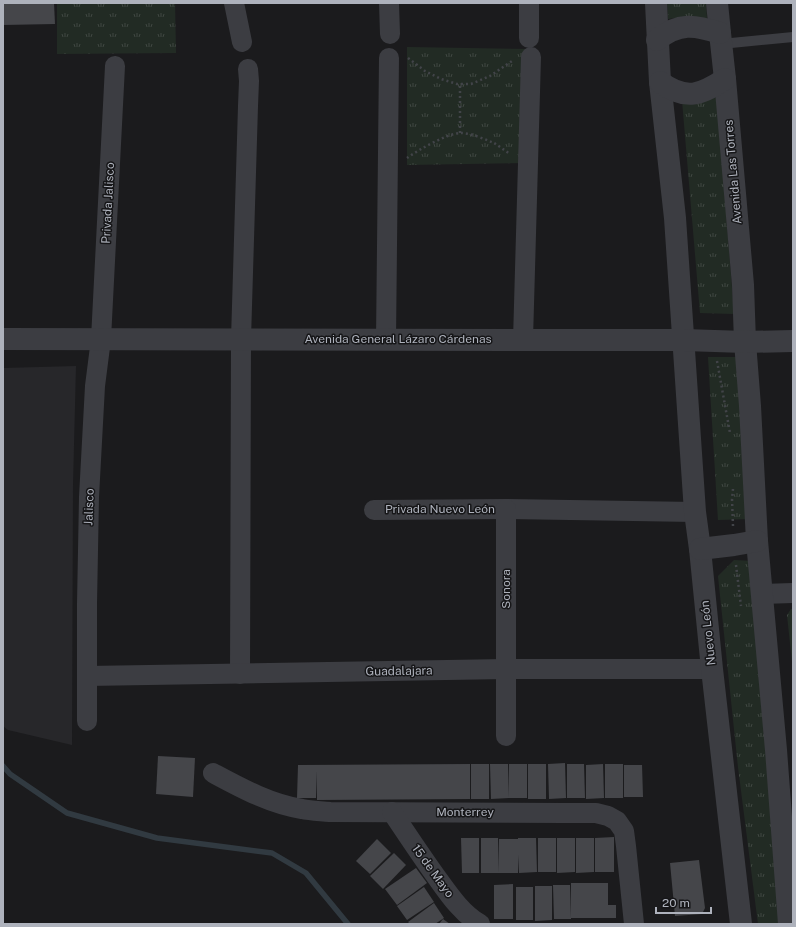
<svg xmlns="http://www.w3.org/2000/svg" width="796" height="927" font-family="'Public Sans',sans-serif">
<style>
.built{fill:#27272a}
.grass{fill:url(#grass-tufts)}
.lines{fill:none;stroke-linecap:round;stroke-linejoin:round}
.stream{stroke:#313a41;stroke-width:5.5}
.building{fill:#45464a}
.path{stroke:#424449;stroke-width:2.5;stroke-dasharray:2 3;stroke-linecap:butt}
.service{stroke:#3c3d42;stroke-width:10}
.minor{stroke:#3c3d42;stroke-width:20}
.tertiary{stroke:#3c3d42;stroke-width:22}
.labels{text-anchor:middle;stroke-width:3;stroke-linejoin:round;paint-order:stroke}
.street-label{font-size:12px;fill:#aeb2bc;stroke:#161618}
</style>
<defs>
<pattern id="grass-tufts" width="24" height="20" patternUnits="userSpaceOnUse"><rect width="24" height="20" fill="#222b24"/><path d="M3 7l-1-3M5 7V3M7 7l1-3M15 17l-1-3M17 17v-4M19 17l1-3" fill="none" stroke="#404742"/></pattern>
</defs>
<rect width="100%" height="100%" fill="#1b1b1d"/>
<path class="built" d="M76,366L73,485L72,745L8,730L3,726V368Z"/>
<g class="grass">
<path d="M57,3H175L176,53L57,54Z"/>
<path d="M667,3H706L707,19L675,18L668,19Z"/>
<path d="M407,47L529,49L526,163L407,165Z"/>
<path d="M717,97L734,314L700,313L682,100Z"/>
<path d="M708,357H738L750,519L718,520Z"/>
<path d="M734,560L753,561L784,924H758L738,767L718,576Z"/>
<path d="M791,609H793V671L787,615Z"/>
</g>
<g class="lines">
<path class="stream" d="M3,766L10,774L67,813L157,838L272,853L306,873L348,924"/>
</g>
<g class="building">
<path d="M3,3H54L55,24L3,25Z"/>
<path d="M158,756L195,758L193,797L156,794Z"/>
<path d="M565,763L566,798L549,799L548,764Z"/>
<path d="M470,764V799L317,800V771L316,798H297L298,765Z"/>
<rect x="471" y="764" width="18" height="35"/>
<path d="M490,764H508L509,798L491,799Z"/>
<rect x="509" y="764" width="18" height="34"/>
<rect x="528" y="764" width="18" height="35"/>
<path d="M567,764H584L585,798H567Z"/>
<path d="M603,764L604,798L586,799V765Z"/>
<rect x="605" y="764" width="18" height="34"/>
<path d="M624,765H642L643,797H624Z"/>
<path d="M614,837V872H595V838Z"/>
<path d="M461,838H479V873H462Z"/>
<path d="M481,838H498L499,873H481Z"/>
<path d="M518,838H536L537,872L519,873V855L518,873H499V839H518Z"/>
<rect x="538" y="838" width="18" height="34"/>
<path d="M557,838H575V872L557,873Z"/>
<path d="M576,838H594V872L576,873Z"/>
<path d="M377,839L391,853L370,874L356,861Z"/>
<path d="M394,853L406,865L383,889L370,876Z"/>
<path d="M699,860L705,908L702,914L675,916L670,863Z"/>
<path d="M416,868L427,883L397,905L385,889Z"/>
<path d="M571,883H608V905H616V918H571Z"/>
<path d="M513,884V919H494V885Z"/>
<path d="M553,885H570L571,919H554Z"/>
<path d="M535,886H552V920L535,921Z"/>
<path d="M424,887L434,902L407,920L397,906Z"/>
<rect x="516" y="887" width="17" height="33"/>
<path d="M434,903L444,918L435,924H410L408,922Z"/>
<path d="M443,919L450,924H439Z"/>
</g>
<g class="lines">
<g class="path">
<path d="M408,58L425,71L441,79L457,84H471L490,76L512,61"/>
<path d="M460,133V84"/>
<path d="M407,158C418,150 448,133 461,133C471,133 484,139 494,143C499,146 504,150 510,154"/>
<path d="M717,361L730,433"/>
<path d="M733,489L732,499L733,526"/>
<path d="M736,565L741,606"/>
</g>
<path class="service" d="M721,44L793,37"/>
<g class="minor">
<path d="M234,3L242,42"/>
<path d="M389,3L390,34"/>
<path d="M529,38V3"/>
<path d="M386,340L389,58"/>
<path d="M523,340L531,57"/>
<path d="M374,510L506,509L695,512"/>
<path d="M761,594L793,593"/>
<path d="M240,674L241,339L248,106L249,81L248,69"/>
<path d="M87,676L506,669H712"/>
<path d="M87,721V604L89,497L95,386L101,339L115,66"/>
<path d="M506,736V509"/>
<path d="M213,773C241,788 270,804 302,809C311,811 321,811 330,812L564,813H596L608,816L617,821L624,831L626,846L634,924"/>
<path d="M392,812C406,833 420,854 435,875C448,893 461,913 480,924"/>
</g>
<g class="tertiary">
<path d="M656,3L660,82L675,218L695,512L700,549L712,669L741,924"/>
<path d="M717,3L720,33L725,79L743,285L745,342L750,406L757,541L776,750L789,924"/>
<path d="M657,40C679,22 695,25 720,33"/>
<path d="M660,82C686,101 701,95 725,79"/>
<path d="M3,339L523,340H684L745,342L793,341"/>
<path d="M700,549L734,545L757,541"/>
</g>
</g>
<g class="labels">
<g class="street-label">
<text transform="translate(733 172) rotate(-95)" y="4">Avenida Las Torres</text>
<text transform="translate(108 203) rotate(-87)" y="4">Privada Jalisco</text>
<text x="398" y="343">Avenida General Lázaro Cárdenas</text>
<text transform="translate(89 507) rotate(-88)" y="4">Jalisco</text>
<text x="440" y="513">Privada Nuevo León</text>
<text transform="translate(506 589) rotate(-90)" y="4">Sonora</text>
<text transform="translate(708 633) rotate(-96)" y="4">Nuevo León</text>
<text transform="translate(399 671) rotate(-1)" y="4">Guadalajara</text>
<text x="465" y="816">Monterrey</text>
<text transform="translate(433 871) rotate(54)" y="4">15 de Mayo</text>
</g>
</g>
<rect width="796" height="927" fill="none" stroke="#aeb2bc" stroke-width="8"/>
<path d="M656 907v6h55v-6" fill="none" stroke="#aeb2bc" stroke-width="2"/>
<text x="662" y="907" font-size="12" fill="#aeb2bc" stroke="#161618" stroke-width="3" paint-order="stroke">20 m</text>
</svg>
